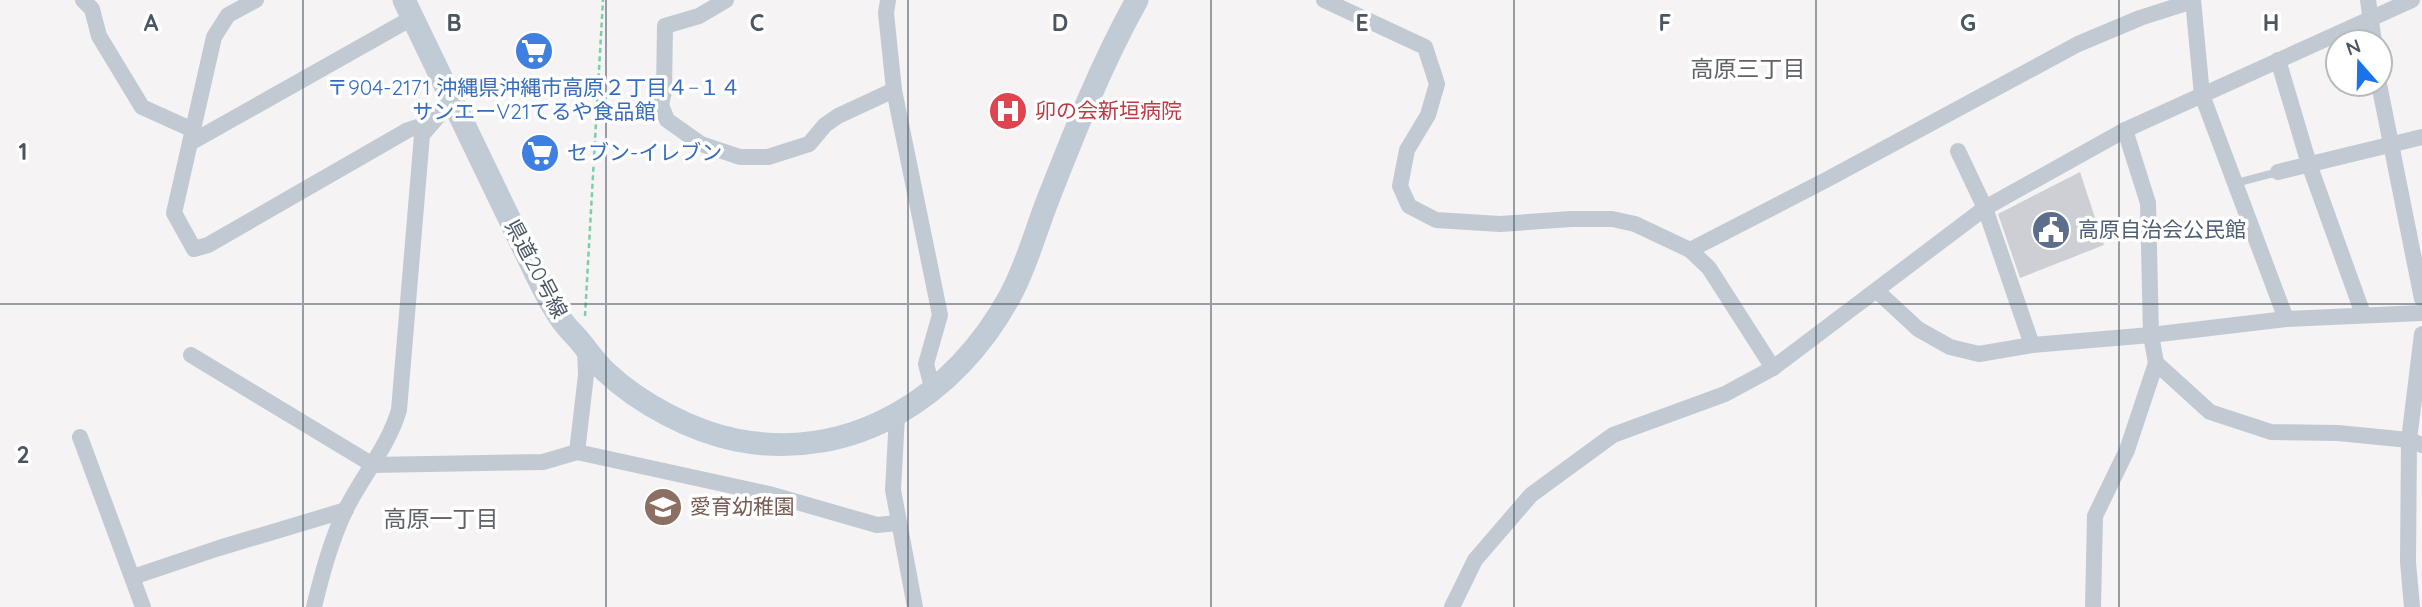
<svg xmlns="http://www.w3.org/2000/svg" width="2422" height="607" font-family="Quicksand,'Noto Sans JP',sans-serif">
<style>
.building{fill:#cdcfd5}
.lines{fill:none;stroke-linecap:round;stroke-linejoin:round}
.path{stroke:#7ad0a6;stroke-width:2.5;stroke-dasharray:5 3.5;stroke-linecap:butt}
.lane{stroke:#c1cad2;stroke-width:8}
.street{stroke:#c1cad2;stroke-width:16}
.secondary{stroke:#c1cbd6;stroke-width:23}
.grid{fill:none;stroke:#4a5661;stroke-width:2;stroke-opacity:0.55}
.labels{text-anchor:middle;stroke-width:7;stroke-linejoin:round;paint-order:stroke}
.shop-label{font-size:21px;fill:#366cbe;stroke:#fff}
.health-label{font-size:21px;fill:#be3a42;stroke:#fff;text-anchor:start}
.service-label{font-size:21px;fill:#4e5e75;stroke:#fff;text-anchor:start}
.street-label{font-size:21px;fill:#4a5661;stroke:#fff}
.education-label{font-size:21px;fill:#785e54;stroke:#fff;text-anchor:start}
.neighbourhood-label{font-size:23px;fill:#5f6368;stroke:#fff}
.grid-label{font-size:23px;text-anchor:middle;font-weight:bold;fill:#4a5661;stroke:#fff;stroke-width:7;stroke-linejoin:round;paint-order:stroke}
</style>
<rect width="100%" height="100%" fill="#f5f3f3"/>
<path class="building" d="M2080,172L2104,245L2020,278L1998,214Z"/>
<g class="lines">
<path class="path" d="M585,316L603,0"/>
<path class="lane" d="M2236,183L2278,172"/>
<g class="street">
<path d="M83,0L92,9L99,36L142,107L193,130"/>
<path d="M256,0L228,15L214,37L174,213L194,249L208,245L408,130L433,122"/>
<path d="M726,0L699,16L665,26L664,91L661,105L667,120L701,144L740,157H768L809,144L825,125L838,116L894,90"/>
<path d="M888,0L886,13L894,90L940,315L926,364L933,391"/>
<path d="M1324,0L1425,47L1437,84L1428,115L1407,150L1400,186L1409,206L1436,220L1500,224L1571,219H1612L1635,224L1690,250L1709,268L1773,368"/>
<path d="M2193,0L2202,95L2286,319"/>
<path d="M2368,0L2374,42"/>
<path d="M2278,60L2309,164L2363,314"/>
<path d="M2379,84L2422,299"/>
<path d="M2125,130L2148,203L2151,335L2156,363L2210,412L2271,432L2338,433L2409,440L2422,445"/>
<path d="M190,143L412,18"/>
<path d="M1958,151L1985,208L2032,345"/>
<path d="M2278,172L2422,137"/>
<path d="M1690,250L1826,180L2078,44L2140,18L2193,1"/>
<path d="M1877,291L1918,329L1950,347L1979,354L2032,345L2151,335L2286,319L2422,313"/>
<path d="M191,355L373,465L543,462L577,452L769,494L877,525L898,523"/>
<path d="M897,416L893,490L915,607"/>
<path d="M80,437L143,607"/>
<path d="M577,452L586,375L585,347"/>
<path d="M133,577L219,548L346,510"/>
<path d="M314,607C322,574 331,540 346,509C363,475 388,447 399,410L422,135L439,115L453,104"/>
<path d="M1452,607L1475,560L1531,495L1613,435L1725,394L1773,368L1985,208L2125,130L2412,0"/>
<path d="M2093,607L2095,516L2127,450L2156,363"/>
<path d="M2412,607L2408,562L2409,440L2422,334"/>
</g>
<path class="secondary" d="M404,0L536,274C543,288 550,303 559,316C564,325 572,332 579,340C588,351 596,363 606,372C640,404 692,431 736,440C853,463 956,396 1010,296C1026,267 1035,233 1047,202C1074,133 1101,65 1137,0"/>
</g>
<path class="grid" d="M303,0V607M606,0V607M908,0V607M1211,0V607M1514,0V607M1816,0V607M2119,0V607M0,304H2422"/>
<defs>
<symbol id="supermarket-disc" viewBox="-11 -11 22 22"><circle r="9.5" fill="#3f7fe0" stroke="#fff"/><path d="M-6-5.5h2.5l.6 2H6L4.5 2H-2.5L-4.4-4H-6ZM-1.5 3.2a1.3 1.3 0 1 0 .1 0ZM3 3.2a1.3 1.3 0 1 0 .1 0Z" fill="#fff"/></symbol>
<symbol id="hospital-disc" viewBox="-11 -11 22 22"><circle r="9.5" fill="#e0444e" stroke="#fff"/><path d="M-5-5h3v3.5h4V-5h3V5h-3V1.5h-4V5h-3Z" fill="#fff"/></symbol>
<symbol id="civic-disc" viewBox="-11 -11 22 22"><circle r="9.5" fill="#5c6f8a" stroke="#fff"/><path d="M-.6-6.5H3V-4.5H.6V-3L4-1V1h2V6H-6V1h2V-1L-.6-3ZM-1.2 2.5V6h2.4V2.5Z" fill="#fff"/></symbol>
<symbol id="school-disc" viewBox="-11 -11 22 22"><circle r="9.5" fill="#8d6e63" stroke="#fff"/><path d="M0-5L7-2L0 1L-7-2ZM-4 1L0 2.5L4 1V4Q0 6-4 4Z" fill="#fff"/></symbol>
</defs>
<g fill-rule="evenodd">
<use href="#supermarket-disc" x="512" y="29" width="44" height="44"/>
<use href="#hospital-disc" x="986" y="89" width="44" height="44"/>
<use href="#supermarket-disc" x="518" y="131" width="44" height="44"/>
<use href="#civic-disc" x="2029" y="208" width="44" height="44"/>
<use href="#school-disc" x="641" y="485" width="44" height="44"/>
</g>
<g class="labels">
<g class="shop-label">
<text x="534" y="95">〒904-2171 沖縄県沖縄市高原２丁目４−１４<tspan x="534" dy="24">サンエーV21てるや食品館</tspan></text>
<text x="567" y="160" text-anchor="start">セブン-イレブン</text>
</g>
<g class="health-label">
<text x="1035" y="118">卯の会新垣病院</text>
</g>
<g class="service-label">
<text x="2078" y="237">高原自治会公民館</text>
</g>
<g class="street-label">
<text transform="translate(536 269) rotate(62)" y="7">県道20号線</text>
</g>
<g class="education-label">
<text x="690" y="514">愛育幼稚園</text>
</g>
<g class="neighbourhood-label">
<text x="1748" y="77">高原三丁目</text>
<text x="441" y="527">高原一丁目</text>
</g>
</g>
<g class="grid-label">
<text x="151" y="31">A</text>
<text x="454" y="31">B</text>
<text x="757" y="31">C</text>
<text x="1060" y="31">D</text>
<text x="1362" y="31">E</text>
<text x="1665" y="31">F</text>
<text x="1968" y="31">G</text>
<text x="2271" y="31">H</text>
<text x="23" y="160">1</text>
<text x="23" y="463">2</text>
</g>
<g transform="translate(2359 63) rotate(340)"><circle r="33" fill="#ffffff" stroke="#b7bbc0" stroke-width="2"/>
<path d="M0-5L12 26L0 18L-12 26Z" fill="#1a73e8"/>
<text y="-10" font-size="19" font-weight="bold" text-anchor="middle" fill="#4a5661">N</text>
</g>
</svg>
